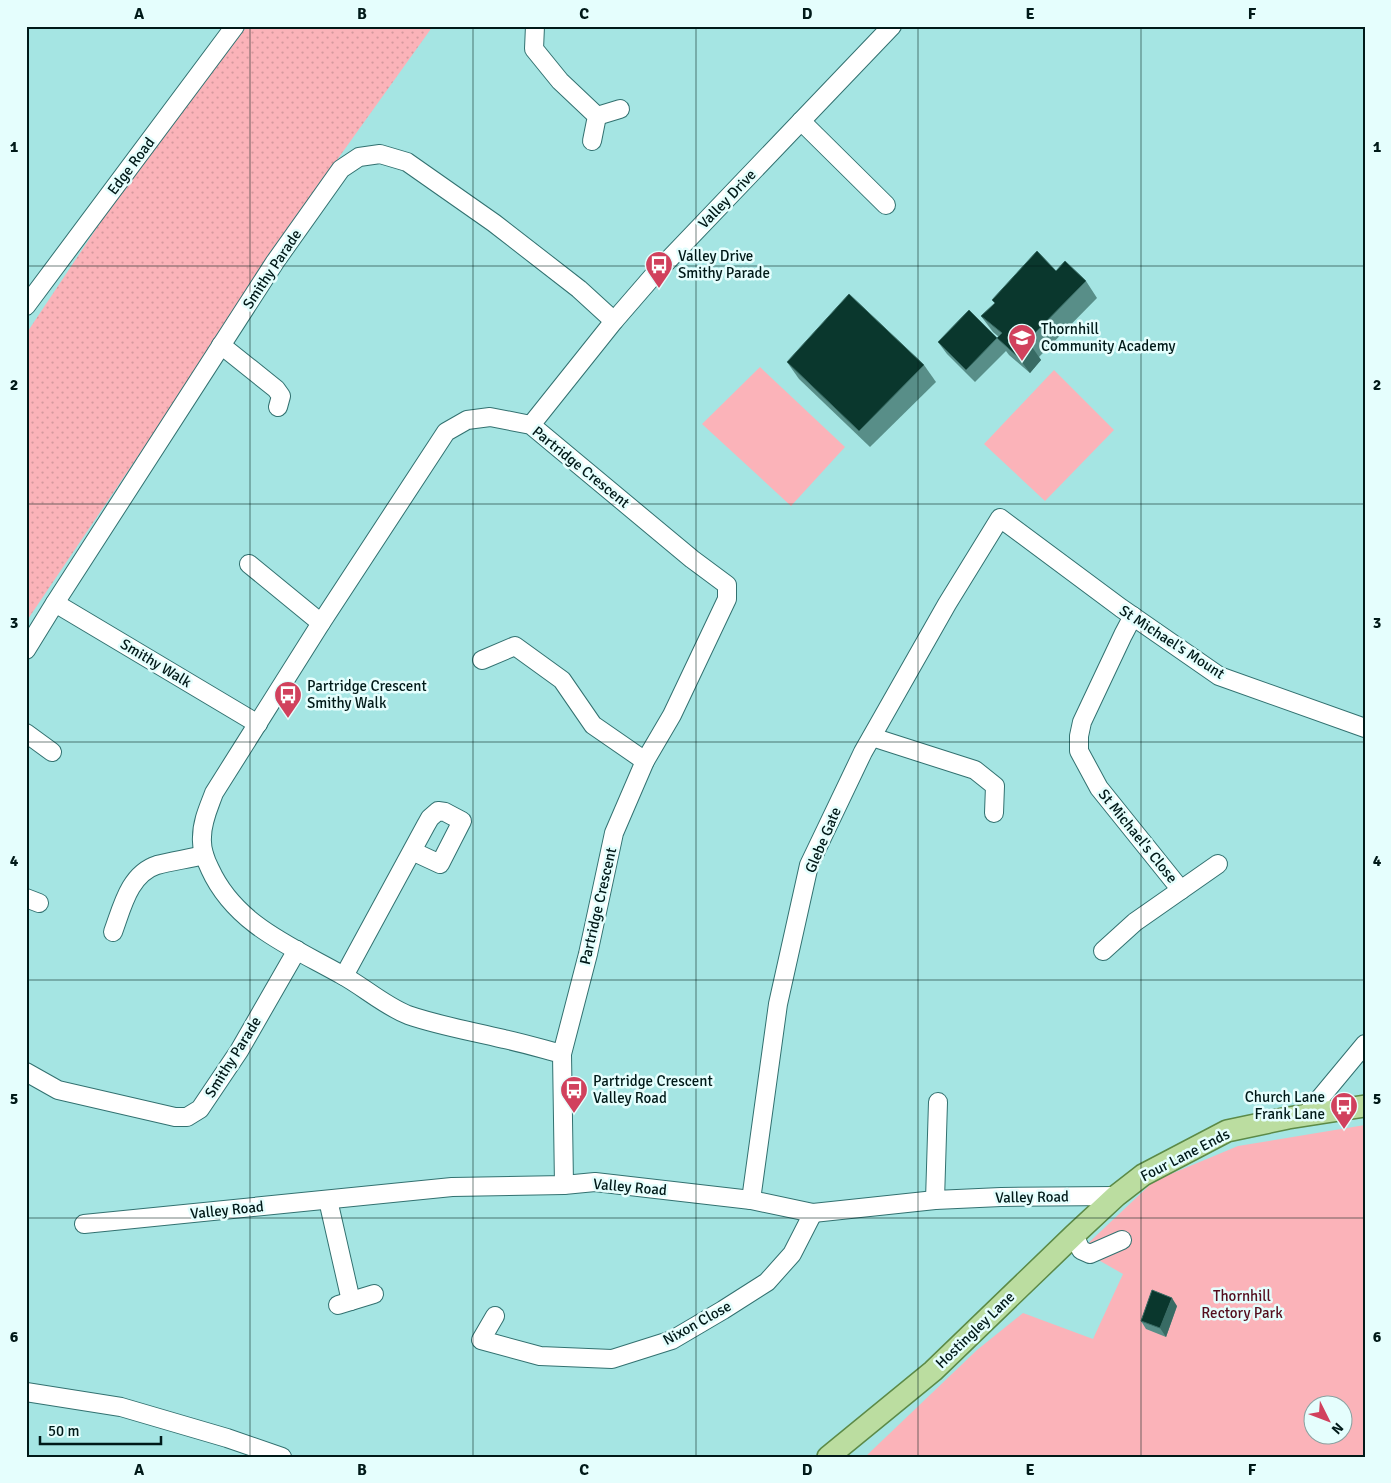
<svg xmlns="http://www.w3.org/2000/svg" width="1391" height="1483" font-family="Signika,sans-serif">
<style>
.grass{fill:url(#grass-dots)}
.park{fill:#fbb3b9;fill-rule:evenodd}
.lines{fill:none;stroke-linecap:round;stroke-linejoin:round}
.minor-casing{stroke:#327170;stroke-width:20}
.major-casing{stroke:#5c8a47;stroke-width:24}
.minor{stroke:#fff;stroke-width:18}
.major{stroke:#bbdda0;stroke-width:21}
.wall{fill:#588e88}
.shaded-wall{fill:#386b64}
.building{fill:#0a372d;stroke:#386b64}
.grid{fill:none;stroke:#001918;stroke-width:1;stroke-opacity:0.55}
.labels{text-anchor:middle;stroke-width:5;stroke-linejoin:round;paint-order:stroke}
.street-label{font-size:15px;fill:#001918;stroke:#e5fefd}
.poi-label{font-size:15px;fill:#001918;stroke:#e5fefd;text-anchor:start}
.park-label{font-size:15px;fill:#540d1d;stroke:#e5fefd}
.neatline{fill:none;stroke:#001918;stroke-width:2}
.grid-label{font-size:16px;text-anchor:middle;font-weight:bold;fill:#001918}
</style>
<defs>
<pattern id="grass-dots" width="8" height="8" patternUnits="userSpaceOnUse" patternTransform="scale(1.25)"><rect width="8" height="8" fill="#fbb3b9"/><path d="M2 2h.1M6 6h.1" fill="none" stroke="#d5999e" stroke-width="1.8" stroke-linecap="round"/></pattern>
</defs>
<rect width="100%" height="100%" fill="#a5e5e3"/>
<path class="grass" d="M247,26H433L271,252L215,342L26,622V334L118,196Z"/>
<g class="park">
<path d="M760,367L845,447L791,506L702,424Z"/>
<path d="M1054,370L1114,430L1045,501L984,444Z"/>
<path d="M1365,1125V1457H865L977,1350L1023,1313L1093,1339L1123,1274L1081,1250L1154,1181L1238,1146ZM1314,1406H1344V1436H1314Z"/>
</g>
<g class="lines">
<defs>
<g id="minor">
<path d="M535,26L534,49L560,81L597,116L592,141"/>
<path d="M597,116L620,109"/>
<path d="M801,121L886,205"/>
<path d="M26,306L235,26"/>
<path d="M221,345L276,389L281,396L278,407"/>
<path d="M531,425L614,321L653,276L892,26"/>
<path d="M249,564L321,623"/>
<path d="M55,603L258,724"/>
<path d="M1133,616L1123,635L1082,722L1079,736V751L1099,788L1181,890"/>
<path d="M26,650L55,603L275,262L341,169L359,157L380,154L407,162L494,223L579,289L614,321"/>
<path d="M482,660L515,646L562,680L593,725L645,761"/>
<path d="M26,733L52,752"/>
<path d="M872,737L975,770L995,786L994,813"/>
<path d="M26,898L39,903"/>
<path d="M113,932C122,908 129,874 157,865C172,861 188,859 204,855"/>
<path d="M1103,951L1135,922L1218,864"/>
<path d="M344,976L426,825L430,818L438,811L445,812L462,821L440,864L412,851"/>
<path d="M562,1054C543,1049 523,1043 504,1039C471,1031 440,1026 408,1015C383,1005 363,986 340,974C290,946 235,924 210,869C205,859 201,849 202,837C202,821 209,807 214,793L321,623L446,432L467,420L490,417L531,425L692,559L727,585V599L672,715L645,761L614,833L588,954L562,1054L564,1185"/>
<path d="M26,1072L58,1090L175,1117H187L200,1109L239,1051L297,950"/>
<path d="M1306,1115L1365,1044"/>
<path d="M328,1200L351,1301"/>
<path d="M751,1200L778,1004L809,865L863,752L947,604L1000,518L1121,608L1219,676L1365,728"/>
<path d="M935,1200L938,1102"/>
<path d="M84,1224L452,1187L564,1185L595,1182L751,1200L813,1213L935,1200L1001,1197L1116,1196"/>
<path d="M1074,1235L1081,1250L1090,1254L1122,1240"/>
<path d="M338,1305L374,1294"/>
<path d="M495,1316L481,1340L540,1356L612,1359L672,1340L723,1310L767,1282L792,1254L813,1213"/>
<path d="M26,1392L121,1407L227,1438L282,1457"/>
</g>
<path id="major" d="M828,1457L933,1371L1074,1235L1116,1196L1143,1175L1227,1131L1288,1118L1365,1106"/>
</defs>
<use href="#minor" class="minor-casing"/>
<use href="#major" class="major-casing"/>
<use href="#minor" class="minor"/>
<use href="#major" class="major"/>
</g>
<g class="wall">
<path d="M1056,271L1086,281L1097,298L1039,357L1041,360L1030,373L1009,355L1006,351L975,382L947,354L938,342L997,338L999,337L993,332L981,316Z"/>
<path d="M787,362L924,365L936,382L870,447L799,379Z"/>
<path d="M1177,1306L1166,1337L1146,1329L1141,1321Z"/>
</g>
<g class="shaded-wall">
<path d="M1030,344L1041,360L1030,373L1018,357Z"/>
<path d="M1172,1298L1177,1306L1166,1337L1160,1328Z"/>
</g>
<g class="building">
<path d="M1037,251L1056,271L1065,261L1086,281L1027,341L1030,344L1018,357L997,338L1002,333L981,316L995,303L992,300Z"/>
<path d="M849,294L924,365L859,431L787,362Z"/>
<path d="M969,310L997,338L966,370L938,342Z"/>
<path d="M1152,1290L1172,1298L1160,1328L1141,1321Z"/>
</g>
<path class="grid" d="M250,26V1457M473,26V1457M696,26V1457M918,26V1457M1141,26V1457M26,266H1365M26,504H1365M26,742H1365M26,980H1365M26,1218H1365"/>
<defs>
<symbol id="bus-pin" viewBox="-11 -11 22 30"><path d="M0 17L-7.5 6A9.5 9.5 0 1 1 7.5 6Z" fill="#d1415d" stroke="#e5fefd"/><path d="M-5-6H5V4H4V6H2V4H-2V6H-4V4H-5ZM-3.5-4V0h7V-4ZM-3.5 1.2v1.5H-2V1.2ZM2 1.2v1.5H3.5V1.2Z" fill="#fff"/></symbol>
<symbol id="school-pin" viewBox="-11 -11 22 30"><path d="M0 17L-7.5 6A9.5 9.5 0 1 1 7.5 6Z" fill="#d1415d" stroke="#e5fefd"/><path d="M0-5L7-2L0 1L-7-2ZM-4 1L0 2.5L4 1V4Q0 6-4 4Z" fill="#fff"/></symbol>
</defs>
<g fill-rule="evenodd">
<use href="#bus-pin" x="643" y="249" width="32" height="43"/>
<use href="#school-pin" x="1006" y="322" width="32" height="43"/>
<use href="#bus-pin" x="272" y="679" width="32" height="43"/>
<use href="#bus-pin" x="558" y="1074" width="32" height="43"/>
<use href="#bus-pin" x="1328" y="1090" width="32" height="43"/>
</g>
<g class="labels">
<g class="street-label">
<text transform="translate(131 166) rotate(-53)" y="5">Edge Road</text>
<text transform="translate(727 199) rotate(-46)" y="5">Valley Drive</text>
<text transform="translate(272 269) rotate(-56)" y="5">Smithy Parade</text>
<text transform="translate(581 467) rotate(39)" y="5">Partridge Crescent</text>
<text transform="translate(1172 642) rotate(33)" y="5">St Michael's Mount</text>
<text transform="translate(156 663) rotate(31)" y="5">Smithy Walk</text>
<text transform="translate(1138 836) rotate(51)" y="5">St Michael's Close</text>
<text transform="translate(823 840) rotate(-67)" y="5">Glebe Gate</text>
<text transform="translate(598 906) rotate(-77)" y="5">Partridge Crescent</text>
<text transform="translate(233 1057) rotate(-58)" y="5">Smithy Parade</text>
<text transform="translate(1185 1155) rotate(-27)" y="5">Four Lane Ends</text>
<text transform="translate(630 1187) rotate(5)" y="5">Valley Road</text>
<text transform="translate(1032 1197) rotate(-1)" y="5">Valley Road</text>
<text transform="translate(227 1210) rotate(-6)" y="5">Valley Road</text>
<text transform="translate(697 1323) rotate(-29)" y="5">Nixon Close</text>
<text transform="translate(975 1330) rotate(-44)" y="5">Hostingley Lane</text>
</g>
<g class="poi-label">
<text x="678" y="261">Valley Drive<tspan x="678" dy="17">Smithy Parade</tspan></text>
<text x="1041" y="334">Thornhill<tspan x="1041" dy="17">Community Academy</tspan></text>
<text x="307" y="691">Partridge Crescent<tspan x="307" dy="17">Smithy Walk</tspan></text>
<text x="593" y="1086">Partridge Crescent<tspan x="593" dy="17">Valley Road</tspan></text>
<text x="1325" y="1102" text-anchor="end">Church Lane<tspan x="1325" dy="17">Frank Lane</tspan></text>
</g>
<g class="park-label">
<text x="1242" y="1301">Thornhill<tspan x="1242" dy="17">Rectory Park</tspan></text>
</g>
</g>
<rect width="1391" height="1483" fill="none" stroke="#e5fefd" stroke-width="55"/>
<g transform="translate(1328 1420) rotate(132)"><circle r="24" fill="#e5fefd" stroke="#89a2a1"/>
<path d="M0-4L9 19L0 12L-9 19Z" fill="#d1415d"/>
<text y="-8" font-size="14" font-weight="bold" text-anchor="middle" fill="#001918">N</text>
</g>
<path d="M40 1436v8h121v-8" fill="none" stroke="#001918" stroke-width="2.5"/>
<text x="48" y="1436" font-size="15" fill="#001918" stroke="#e5fefd" stroke-width="4" paint-order="stroke">50 m</text>
<rect x="28" y="28" width="1336" height="1428" class="neatline"/>
<g class="grid-label">
<text x="139" y="19">A</text>
<text x="362" y="19">B</text>
<text x="584" y="19">C</text>
<text x="807" y="19">D</text>
<text x="1030" y="19">E</text>
<text x="1252" y="19">F</text>
<text x="14" y="152">1</text>
<text x="1377" y="152">1</text>
<text x="14" y="390">2</text>
<text x="1377" y="390">2</text>
<text x="14" y="628">3</text>
<text x="1377" y="628">3</text>
<text x="14" y="866">4</text>
<text x="1377" y="866">4</text>
<text x="14" y="1104">5</text>
<text x="1377" y="1104">5</text>
<text x="14" y="1342">6</text>
<text x="1377" y="1342">6</text>
<text x="139" y="1475">A</text>
<text x="362" y="1475">B</text>
<text x="584" y="1475">C</text>
<text x="807" y="1475">D</text>
<text x="1030" y="1475">E</text>
<text x="1252" y="1475">F</text>
</g>
</svg>
